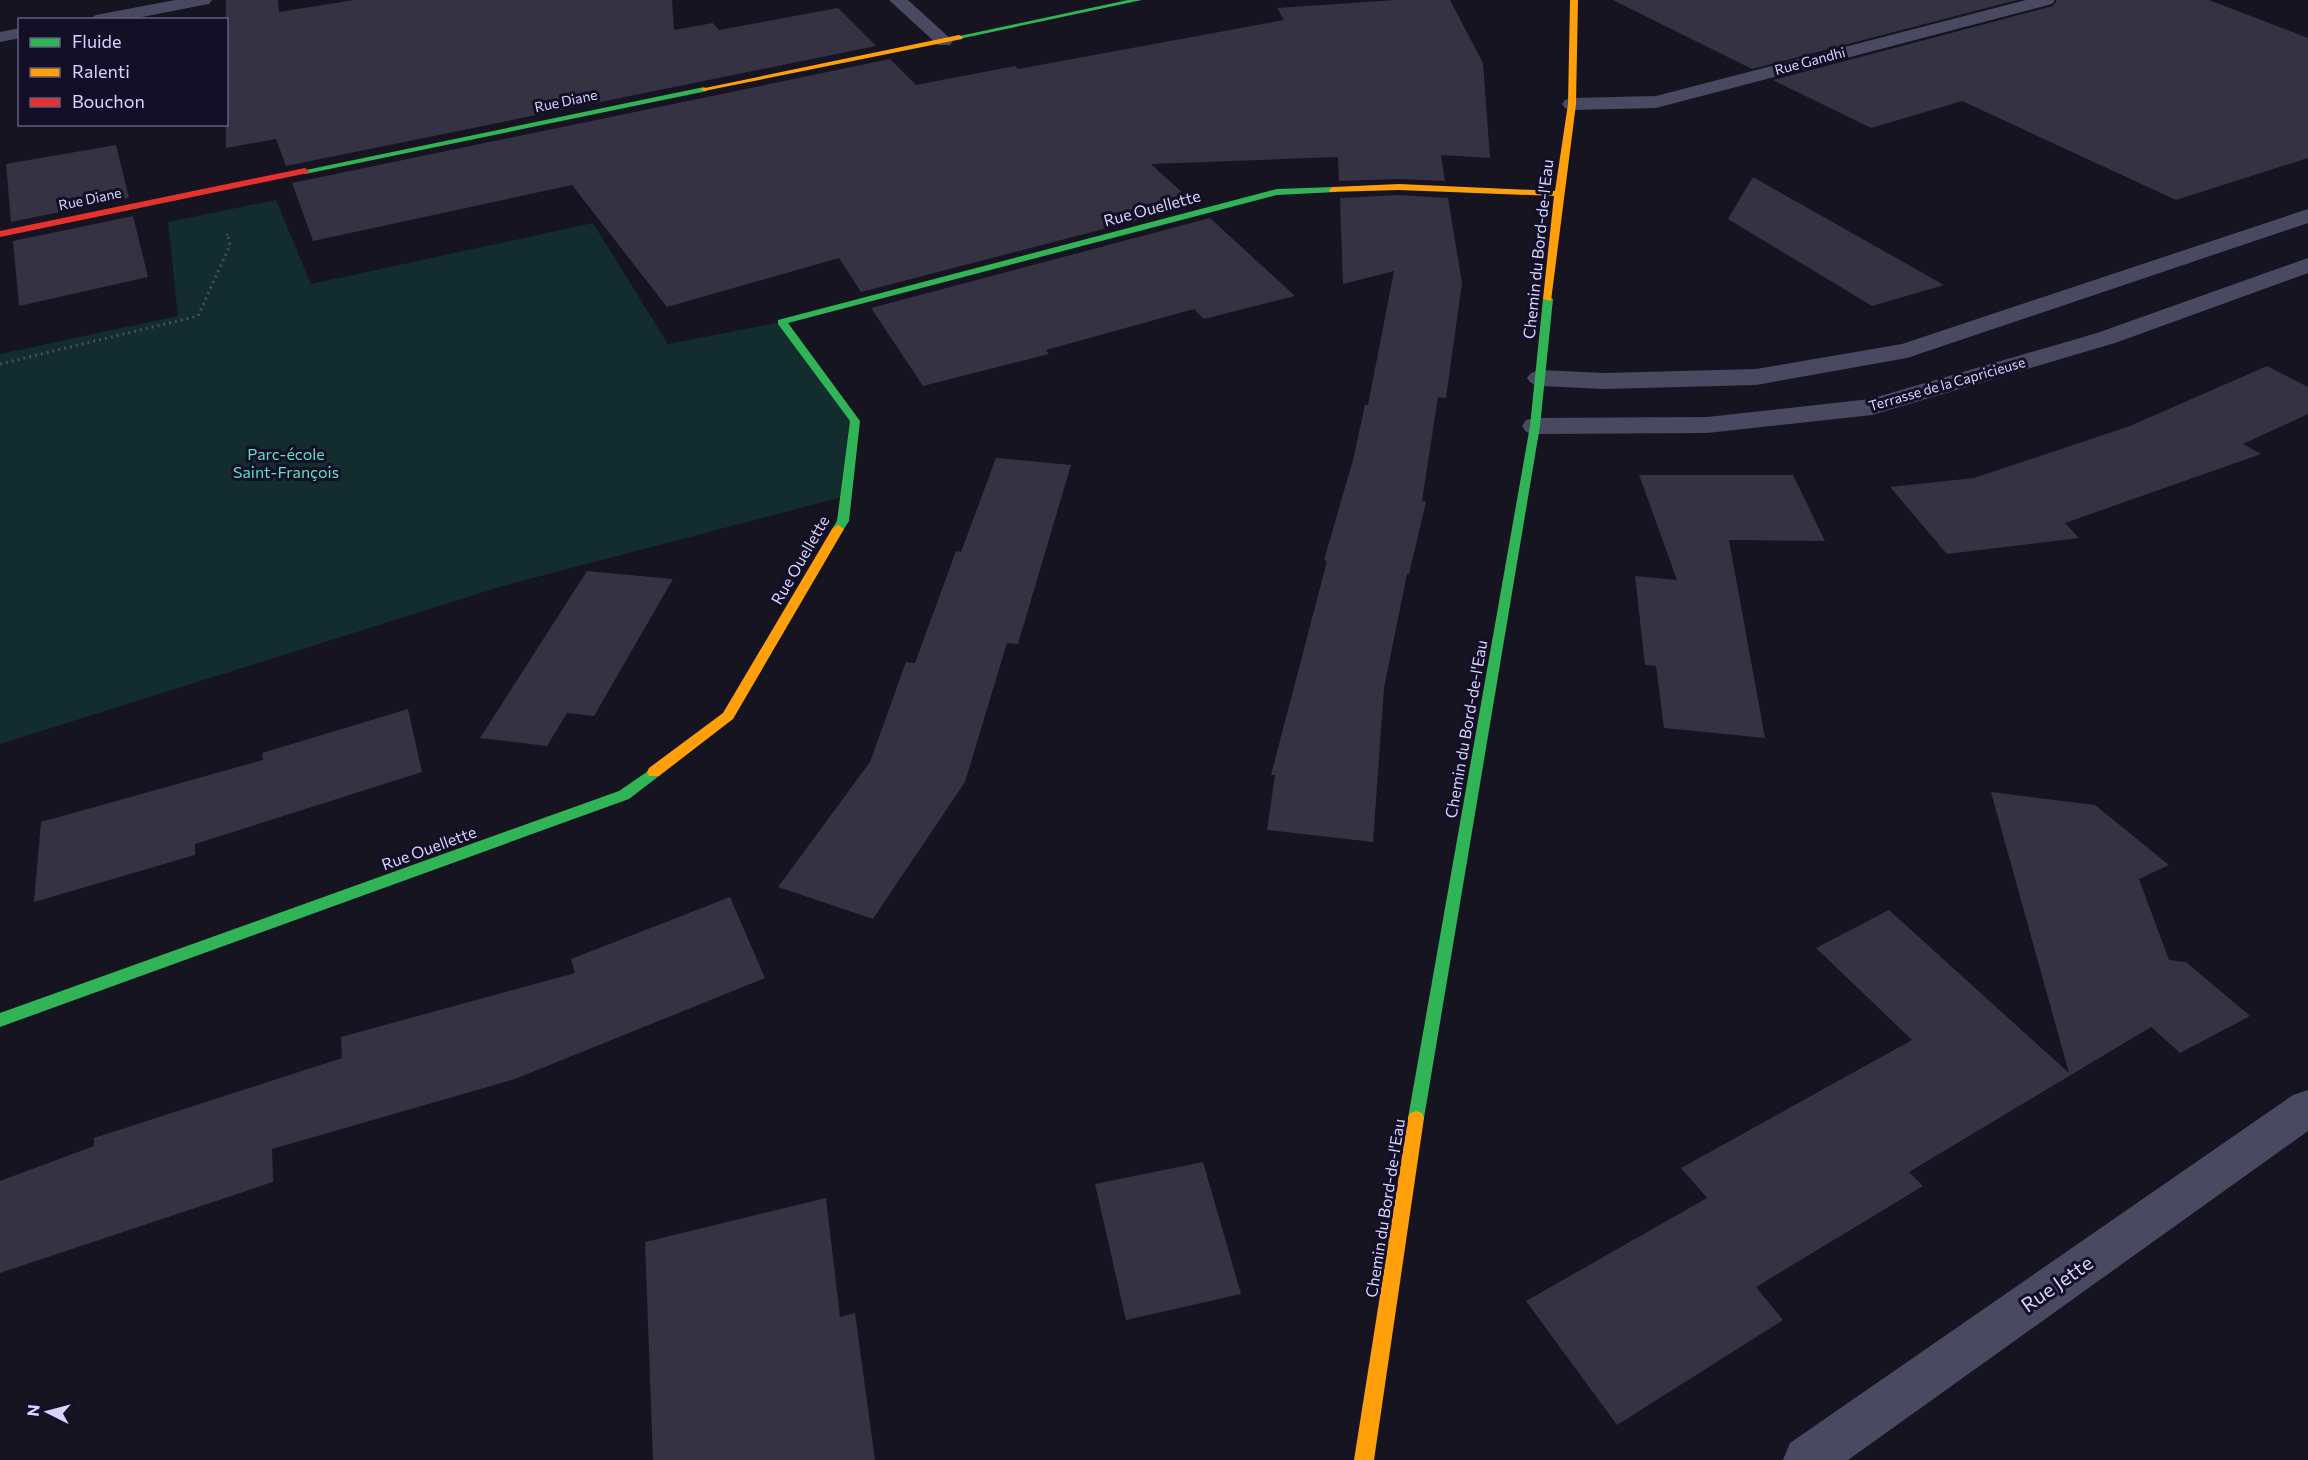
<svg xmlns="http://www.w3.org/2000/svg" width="2308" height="1460" font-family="Commissioner,sans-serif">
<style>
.green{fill:#132c2d}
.building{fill:#343243}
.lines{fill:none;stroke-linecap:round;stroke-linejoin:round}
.path-far1{stroke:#44505f;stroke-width:2;stroke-dasharray:1.5 3;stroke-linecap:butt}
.path{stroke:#44505f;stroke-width:3;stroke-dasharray:2 4;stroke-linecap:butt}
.street{fill:#4a4962;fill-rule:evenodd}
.fast{fill:#30b455;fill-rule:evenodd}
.slow{fill:#ff9f0a;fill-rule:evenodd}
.jam{fill:#e5322d;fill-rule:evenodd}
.labels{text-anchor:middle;stroke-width:6;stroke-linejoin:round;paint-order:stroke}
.far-street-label{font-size:14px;fill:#d9d4ff;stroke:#130f26}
.street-label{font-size:16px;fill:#d9d4ff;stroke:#130f26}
.park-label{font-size:16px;fill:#5fe0c0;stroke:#130f26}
.near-street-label{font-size:20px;fill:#d9d4ff;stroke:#130f26}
</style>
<rect width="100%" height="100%" fill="#161421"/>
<path class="green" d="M276,200L311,284L593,223L668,344L782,322L855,421L846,496L506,585L0,744V354L178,316L168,222Z"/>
<g class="building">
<path d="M226,0H278L279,12L354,0H672L674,30L713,23L719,30L838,8L876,46L286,166L276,139L226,148Z"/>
<path d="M1395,0H1450L1483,63L1490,158L1441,155L1445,181L1399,179L1339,181L1338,157L1151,164L1196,205L861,292L839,258L667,307L572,185L313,241L292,183L890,59L916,85L1015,66L1018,69L1284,20L1277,8Z"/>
<path d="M1613,0H2017L1752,69Z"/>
<path d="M2057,0H2209L2308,38V158L2176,200L1962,101L1871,128L1773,80L2053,6Z"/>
<path d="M116,145L129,198L11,222L6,164Z"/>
<path d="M1753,177L1944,285L1872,306L1728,219Z"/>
<path d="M1399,195L1448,198L1462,283L1446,398L1438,397L1422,501L1426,502L1409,574H1407L1384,688L1373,842L1267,830L1275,775H1271L1327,561L1324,560L1353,460L1365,405H1368L1394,271L1343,284L1340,198Z"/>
<path d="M133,216L148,277L19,306L13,241Z"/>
<path d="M1210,218L1295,296L1204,319L1194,309L1046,350L1049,354L923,386L871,308Z"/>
<path d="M2267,366L2308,387V414L2243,444L2261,454L2065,523L2079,538L1947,554L1890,487L1974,478L2130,426Z"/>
<path d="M996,458L1071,465L1018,644L1007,643L965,782L873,919L778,887L870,762L906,662L915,663L956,551L961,552Z"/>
<path d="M1639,475H1793L1825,541L1729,540L1765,738L1664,728L1656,666L1645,665L1635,576L1677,580Z"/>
<path d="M587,571L673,579L594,716L567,713L547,746L480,738Z"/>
<path d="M408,709L422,772L195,844V855L34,902L41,822L263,760L262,753Z"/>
<path d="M1991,792L2095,805L2169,865L2139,879L2169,960L2186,962L2250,1016L2180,1053L2151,1027L1909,1172L1923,1186L1756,1287L1783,1320L1617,1425L1526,1301L1707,1198L1681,1168L1912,1040L1816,948L1889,910L2069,1073Z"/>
<path d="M730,897L765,978L515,1079L272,1149L273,1182L0,1273V1181L94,1146V1138L342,1058L341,1037L575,973L571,959Z"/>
<path d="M1203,1162L1241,1294L1126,1320L1095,1184Z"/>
<path d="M826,1198L840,1317L855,1313L875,1460H653L645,1242Z"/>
</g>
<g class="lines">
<path class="path-far1" d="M227,234L228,238"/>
<path class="path" d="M0,364L198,316L230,245L228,237"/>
<g class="street">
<path d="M175,0H212L209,4L203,5L127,20H87L96,15Z"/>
<path d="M889,0H908L953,41L950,45H938Z"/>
<path d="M2026,0H2055L2052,4L1656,108L1572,110L1565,108L1562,104L1565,100L1572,98L1656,96Z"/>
<path d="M20,28V38L0,42V32Z"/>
<path d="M2308,209V223L1907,358L1756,385L1605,389L1540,386L1531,383L1527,378L1531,373L1540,370L1605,373L1756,369L1902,344Z"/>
<path d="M2308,258V273L2115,343L1872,415L1707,433L1535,434L1526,432L1522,426L1526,420L1535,418L1707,417L1870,399L2097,333Z"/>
<path d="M2308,1090V1131L1848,1460H1783L1790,1443L2293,1095Z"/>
</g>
<g class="fast">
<path d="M1128,0H1142L959,39L955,37Z"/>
<path d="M704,87L708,89L707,91L305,174L301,171Z"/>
<path d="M1333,187L1337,190L1336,192L1277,195L788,323L860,421L849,521L842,532H834L832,529L837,521L850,421L778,324V320L1277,189Z"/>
<path d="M1548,296L1553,299L1540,426L1424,1118L1422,1123L1416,1125L1410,1123L1408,1118L1530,426L1543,299Z"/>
<path d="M654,767L659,768L661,772L659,776L629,799L0,1027V1013L619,791Z"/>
</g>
<g class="slow">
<path d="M1570,0H1578L1576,104L1551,301L1543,299L1554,196L1399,190L1330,192L1329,190L1333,187L1399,184L1555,191L1568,104Z"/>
<path d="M959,35L963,37L962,39L704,91L700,89Z"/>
<path d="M838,525L844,529L733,719L659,776H649L647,772L649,768L723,713L832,529Z"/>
<path d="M1416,1111L1422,1113L1424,1118L1374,1460H1354L1408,1118L1410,1113Z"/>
</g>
<path class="jam" d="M305,168L309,171L308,173L0,237V231Z"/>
</g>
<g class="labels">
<g class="far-street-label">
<text transform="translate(1810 61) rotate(-15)" y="5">Rue Gandhi</text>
<text transform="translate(566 101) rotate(-12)" y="5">Rue Diane</text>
<text transform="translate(90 199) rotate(-12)" y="5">Rue Diane</text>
<text transform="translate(1947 384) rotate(-16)" y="5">Terrasse de la Capricieuse</text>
</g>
<g class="street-label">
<text transform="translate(1152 208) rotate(-15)" y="6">Rue Ouellette</text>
<text transform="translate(1538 249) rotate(-84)" y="6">Chemin du Bord-de-l'Eau</text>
<text transform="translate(800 560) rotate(-60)" y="6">Rue Ouellette</text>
<text transform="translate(1466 729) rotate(-80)" y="6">Chemin du Bord-de-l'Eau</text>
<text transform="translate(429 848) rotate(-20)" y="6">Rue Ouellette</text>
<text transform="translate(1385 1208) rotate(-81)" y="6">Chemin du Bord-de-l'Eau</text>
</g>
<g class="park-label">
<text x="286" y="460">Parc-école<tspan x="286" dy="18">Saint-François</tspan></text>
</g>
<g class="near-street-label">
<text transform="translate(2057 1284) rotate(-35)" y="7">Rue Jette</text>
</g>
</g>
<rect x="18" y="18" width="210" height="108" fill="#130f26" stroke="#625e7d" stroke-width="1.5"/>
<rect x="30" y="38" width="30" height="9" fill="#30b455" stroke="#625e7d" stroke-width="1.5"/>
<text x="72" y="48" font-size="18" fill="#d9d4ff">Fluide</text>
<rect x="30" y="68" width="30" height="9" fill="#ff9f0a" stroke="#625e7d" stroke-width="1.5"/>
<text x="72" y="78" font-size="18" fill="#d9d4ff">Ralenti</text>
<rect x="30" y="98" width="30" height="9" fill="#e5322d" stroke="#625e7d" stroke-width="1.5"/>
<text x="72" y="108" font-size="18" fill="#d9d4ff">Bouchon</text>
<g transform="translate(48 1412) rotate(276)" stroke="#130f26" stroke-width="4.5" paint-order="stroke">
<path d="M0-4.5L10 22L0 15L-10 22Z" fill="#d9d4ff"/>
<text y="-9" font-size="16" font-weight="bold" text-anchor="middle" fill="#d9d4ff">N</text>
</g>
</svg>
